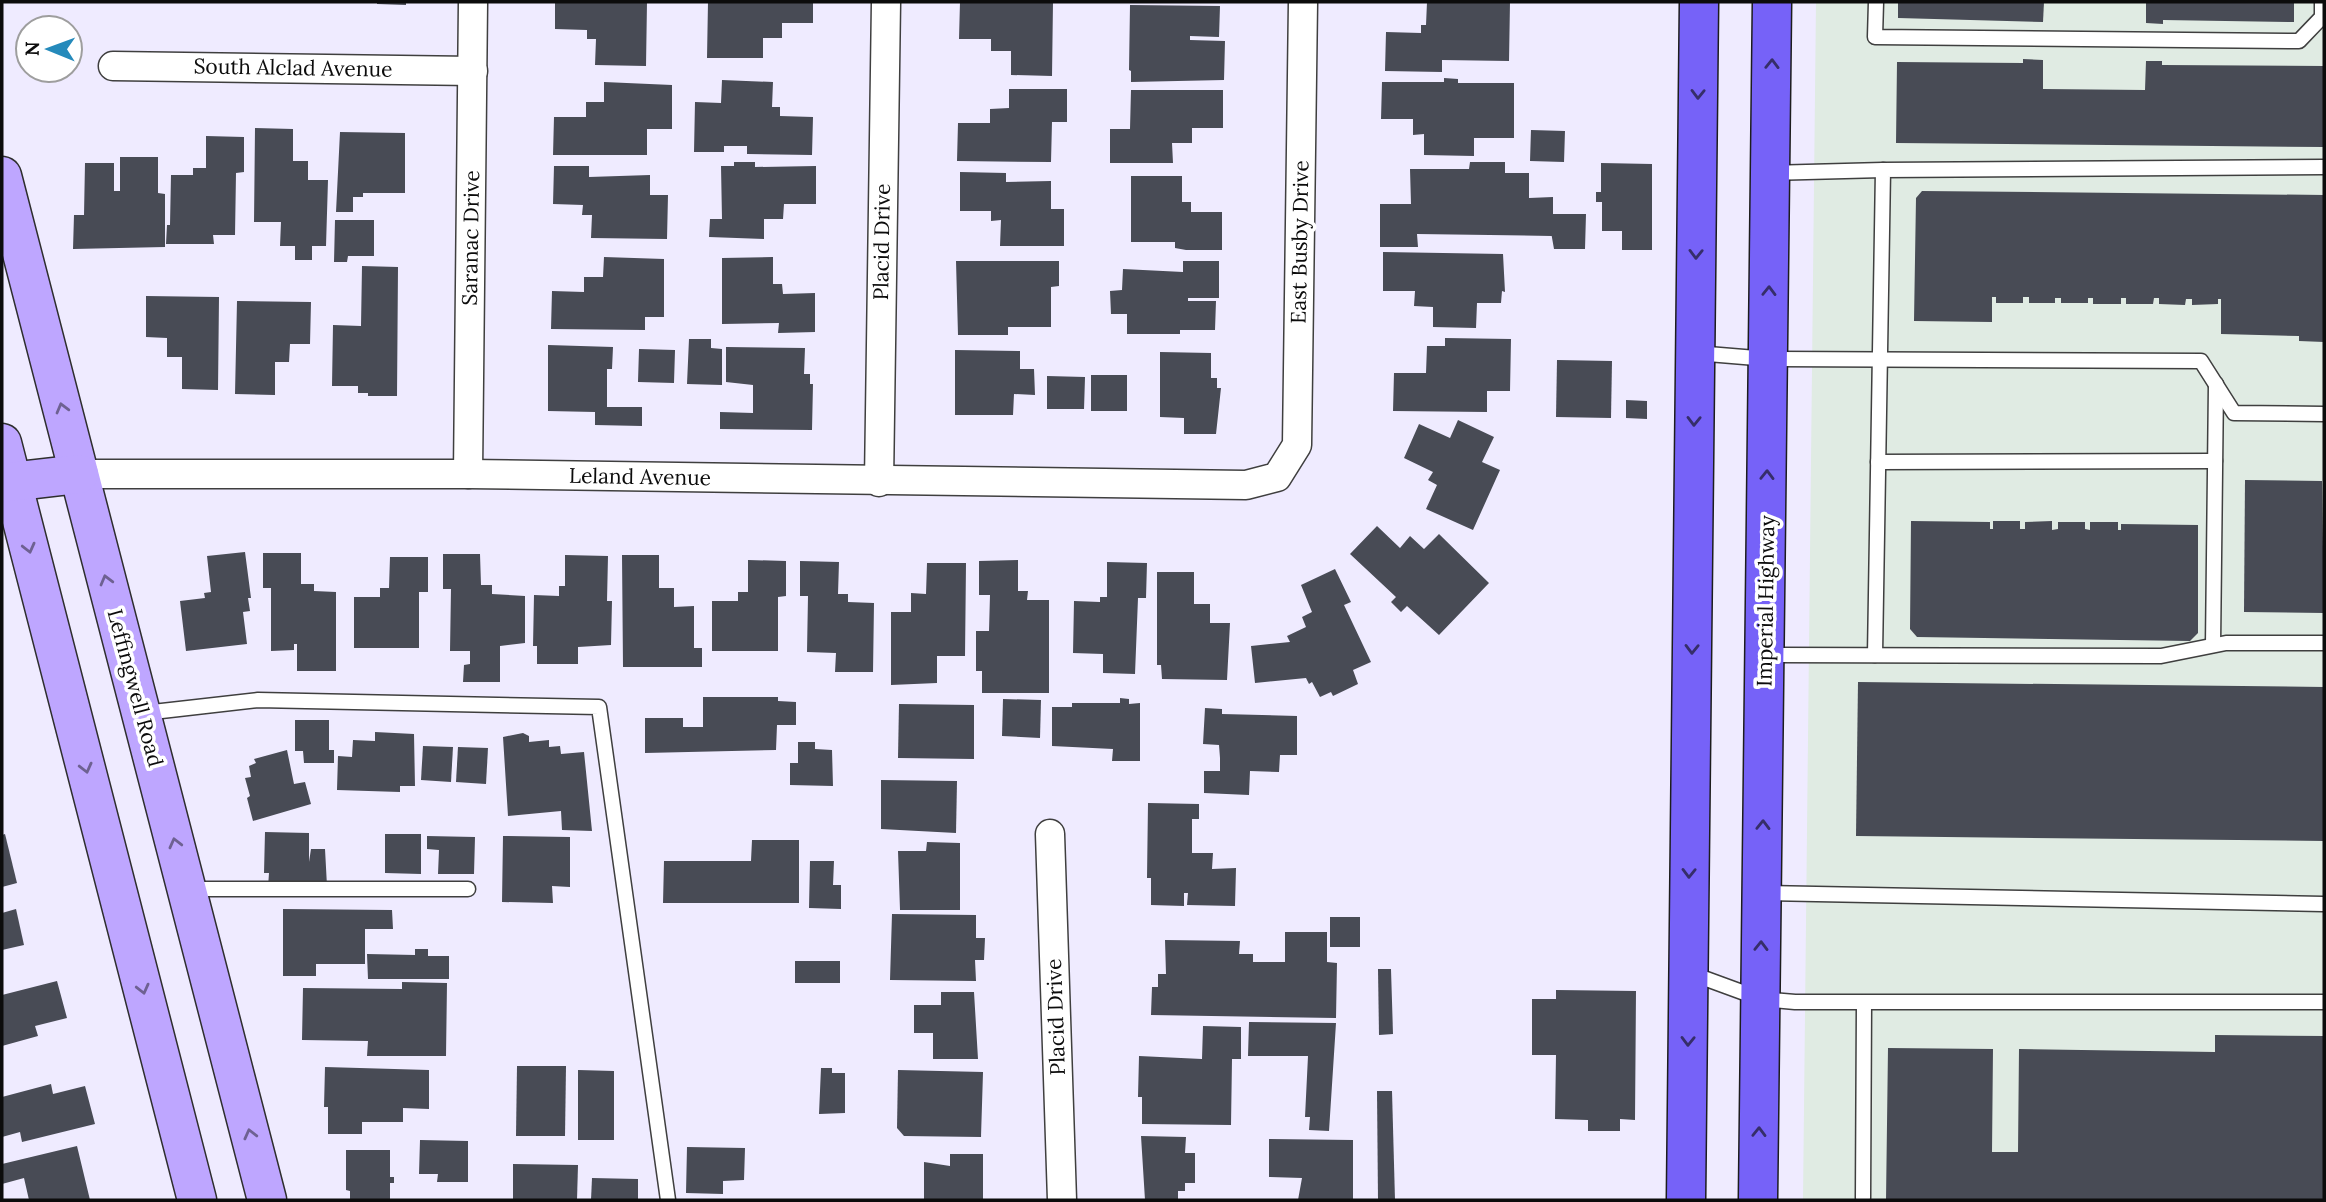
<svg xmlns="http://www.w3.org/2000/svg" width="2326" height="1202" font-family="Lora,serif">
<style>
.industrial{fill:#e0ebe3}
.building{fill:#484b55}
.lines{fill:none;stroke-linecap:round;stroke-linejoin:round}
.lane-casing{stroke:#3f3f3f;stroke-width:17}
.street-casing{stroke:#3f3f3f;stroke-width:31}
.secondary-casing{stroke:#2e2e2e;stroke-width:41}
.primary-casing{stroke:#1d1d1d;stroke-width:41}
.lane{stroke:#fff;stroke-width:14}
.street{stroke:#fff;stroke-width:28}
.secondary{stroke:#bea6ff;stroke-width:38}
.primary{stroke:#7662f8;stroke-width:38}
.oneway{stroke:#362e6a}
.oneway2{stroke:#6e6192}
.labels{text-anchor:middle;stroke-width:7;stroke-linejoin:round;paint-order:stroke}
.street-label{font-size:21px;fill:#0c0c0c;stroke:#fff}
</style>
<rect width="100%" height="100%" fill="#efebff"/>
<path class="industrial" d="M1816,2H2324V1200H1803Z"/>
<g class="building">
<path d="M377,2H406V5L377,4Z"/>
<path d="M555,2H647L646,66L595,65L596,39H587V30L555,29Z"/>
<path d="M708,2H813V23H782V38H763V58H707Z"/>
<path d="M960,2H1053L1052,76L1011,75V51H991V39H959Z"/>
<path d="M1427,2H1510L1509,61L1442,60V72L1385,71L1386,32L1421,33V25H1426Z"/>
<path d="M1898,2H2044L2043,22L1898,18Z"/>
<path d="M2146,2H2294V22L2163,20V24L2146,23Z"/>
<path d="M1130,5L1220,6L1219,37L1190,36V40L1225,41L1224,80L1131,82V71L1129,70Z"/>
<path d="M2023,59L2043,60V89L2145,90L2146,61H2162V65L2324,66V147L1896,143L1897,62L2023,63Z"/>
<path d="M1444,78L1458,79V83H1514V138H1474V156L1424,155V134L1413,135V119H1381L1382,82H1444Z"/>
<path d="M722,80L773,82L772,107H780V116L813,117L812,155L747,154V146H724V152H694L695,102L721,103Z"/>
<path d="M604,82L672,85V129H647V155H553L554,117H586V102H604Z"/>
<path d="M1009,89H1067V122H1052L1051,162L957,161L958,123H990V109L1009,108Z"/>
<path d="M1131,90H1223V128H1192V143H1172L1173,163H1110V129H1130Z"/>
<path d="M255,128L293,129V161H308V180H328L326,246H312V260H295V246H280L281,222H254Z"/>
<path d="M1531,130L1565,131L1564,162L1530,161Z"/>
<path d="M340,132L405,133V193H363V197H353V212H336Z"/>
<path d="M206,136L244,137V172L236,173L235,235H213L214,244H166L167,225H170L171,175H193V168H206Z"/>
<path d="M120,157H158V193L165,194V247L73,249L74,215H84L85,163H114V191H120Z"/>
<path d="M734,162H755V167L816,166V204H784L783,219H764V239L709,237L710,219H722L721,166H734Z"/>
<path d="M1470,162H1505V173H1529V198L1553,197V214H1586L1585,249H1554L1551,232L1552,236L1417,234L1418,247H1380V204H1411L1410,169H1469Z"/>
<path d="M1601,163L1652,164V250H1622V231H1602V202H1596V192H1601Z"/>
<path d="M554,166H589V177L650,175V195H668L667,239L591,238L592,215H582L583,205L553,204Z"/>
<path d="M960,172L1006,173V182L1051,181V209H1064V246H1000L1001,220L991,221V211H960Z"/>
<path d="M1131,176H1182V202H1191V212H1222V250H1186L1175,248V242H1131Z"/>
<path d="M1922,191L2324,195V342L2299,341V336L2221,334V299H2218V304L2192,305V299H2186L2185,305L2159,304V298H2154L2153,304H2126V298H2121V304H2093V298H2088V303H2061V298H2055V303H2029V297H2023V303H1996V297H1992V322L1914,321L1916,198Z"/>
<path d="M335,220H374V256H348L347,262H334Z"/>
<path d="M1383,252L1503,254L1505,292L1502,291L1501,303H1477L1476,328L1433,327V307L1414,306L1415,291H1383Z"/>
<path d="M604,257L664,259V317H645V330L551,329L552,291L584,292V277H603Z"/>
<path d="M773,257V284H782L783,294L815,293V332L778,333L779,323L722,324V258Z"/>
<path d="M956,261H1059V286L1051,287V327H1008V335H958Z"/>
<path d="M1183,261H1219V298H1188V301H1216L1215,330H1180V334H1127V314H1111L1110,291L1122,290L1123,269L1183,272Z"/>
<path d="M362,266L398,267L397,396H368V393H358V386H332L333,325L361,326Z"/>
<path d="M146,296L219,297L218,390L182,389V357H167V338L146,337Z"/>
<path d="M237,301L311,302L310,344H290L289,362H275V395L235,394Z"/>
<path d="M1445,338L1511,339L1510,391H1487V412L1393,411L1394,373H1426L1427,346H1445Z"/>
<path d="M689,339H711V348L722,349V385L687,384Z"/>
<path d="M548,345L613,347L612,369H607V407H642V426L595,425V412L548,411Z"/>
<path d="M726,347L805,348L804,374H810V384H813L812,430L720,429V412L753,413V385L726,382Z"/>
<path d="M639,349L675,350L674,383L638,382Z"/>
<path d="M955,350L1020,351V369H1034L1035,395L1014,394L1013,415H955Z"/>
<path d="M1160,352L1211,353V378H1217V388H1221L1216,434H1184V418L1160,417Z"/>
<path d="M1557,360L1612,361L1611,418L1556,417Z"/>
<rect x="1091" y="375" width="36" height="36"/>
<path d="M1047,376L1085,377L1084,409H1047Z"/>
<path d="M1626,400L1647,401V419L1626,418Z"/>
<path d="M1458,420L1494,437L1482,462L1500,470L1473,530L1426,509L1437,485L1428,480L1433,472L1404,458L1419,424L1450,438Z"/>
<path d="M2245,480L2322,481L2324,613L2244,612Z"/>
<path d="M1911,521L1990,522V529H1993V521H2020V529H2025V522L2052,521V530L2058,529V522H2085V529L2090,530V522H2118V530H2121V524L2198,525V633L2190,641L1917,637L1910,629Z"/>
<path d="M1377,526L1400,548L1410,536L1424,549L1439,534L1489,583L1439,635L1407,606L1401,612L1391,602L1396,597L1350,554Z"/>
<path d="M245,552L251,598H248L250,611L243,612L247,644L186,651L180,601L205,598L204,593L211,592L207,556Z"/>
<path d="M263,553H301V584H314V591L336,592V671H297V644H294V650L271,651V588H263Z"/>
<path d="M443,554H480L481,585H492V594L525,596V643L500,646V682H463L464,665L470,664V651H450L451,589H443Z"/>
<path d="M565,555L608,556L607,601H612L611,645L578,647V664H537V646H533L534,595L559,596V586H565Z"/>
<path d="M622,555H659V588H674V607L694,606V648H702V667H623Z"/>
<path d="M390,557H428V592H419V648H354V597H380V588H389Z"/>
<path d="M748,560L786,561V596L778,597V651H712V601H738V592H748Z"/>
<path d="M1018,560V591H1028L1027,600H1049V693H982V671H976V631H989L990,595H979V561Z"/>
<path d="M800,561L839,562L838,594H848V602L874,603L873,672H835L836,653L807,652L808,596H800Z"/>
<path d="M1107,562L1147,563L1146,598H1138L1135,674L1103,673V654L1073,653L1074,601L1100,602V597H1107Z"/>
<path d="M927,563H966L965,656H937V683L891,685V612H911V593L926,594Z"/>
<path d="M1335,569L1351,602L1344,605L1371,662L1353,670L1358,684L1333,696L1331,692L1320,697L1312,682L1309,684L1306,678L1255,683L1251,646L1290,642L1287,636L1306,627L1302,617L1312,612L1301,585Z"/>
<path d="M1157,572H1194V604H1210V623H1230L1227,680L1162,679L1161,665H1157Z"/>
<path d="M1858,682L2324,687V841L1856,836Z"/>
<path d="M703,697H778V701L796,702V725H777L776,750L645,753V718H683V727H703Z"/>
<path d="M1120,698L1129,699V704L1140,703V761H1112L1113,749L1052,746V707H1072V703H1120Z"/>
<path d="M1003,699L1041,700L1040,738L1002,736Z"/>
<path d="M899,704L974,705V759L898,758Z"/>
<path d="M1205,708L1222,709V714L1297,716V755H1280L1279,772L1250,771L1249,795L1204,793V771H1220V758L1219,745L1203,744Z"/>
<path d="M295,720H329V750H334V763H304L303,751H295Z"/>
<path d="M375,732L414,734L415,786H400V792L337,790L338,756L352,757L353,740L375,741Z"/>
<path d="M523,733L529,736V742L549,740V747L560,746L561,754L584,752L592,831L562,830L561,811L508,816L503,737Z"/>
<path d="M798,742H815V749L832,750L833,786L790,785V763H798Z"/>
<path d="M423,746L453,747L451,782L421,780Z"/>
<path d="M458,747L488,748L486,784L456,782Z"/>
<path d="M287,750L294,784L305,782L311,804L253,821L247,798L250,796L245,778L251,777L249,766L256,763L254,759Z"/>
<path d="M881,780L957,781L956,833L881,829Z"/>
<path d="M1148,803L1199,804V819H1192V853H1213L1212,869L1236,868L1235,906L1187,905L1188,893H1184V906L1151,905V878H1147Z"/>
<path d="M265,832L309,833V862L311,849H325L327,886L268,887L269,873H264Z"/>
<path d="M5,834L17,883L2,887V835Z"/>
<path d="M385,834H421V874L385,873Z"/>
<path d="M427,836L475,837L474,874H438L439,850L427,849Z"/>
<path d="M503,836L570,837V887L552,886L553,903L502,902Z"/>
<path d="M752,840H799V903H663L664,861H751Z"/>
<path d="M927,842L960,843V910H900L898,851H926Z"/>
<path d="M810,861H834L833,885H841V909L809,908Z"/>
<path d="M16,909L24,945L2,950V913Z"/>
<path d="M283,909L392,910L393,929H365V964H316V976H283Z"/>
<path d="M892,914L976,915V938H985L984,960H975L976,981L890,980Z"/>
<rect x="1330" y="917" width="30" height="30"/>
<path d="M1285,932H1327V962L1337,963L1336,1018L1151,1015L1152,987H1158V974H1166L1165,940L1240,941L1239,954H1253V962H1285Z"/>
<path d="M415,949H428V956H449V979H368L367,954L415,955Z"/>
<rect x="795" y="961" width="45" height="22"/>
<path d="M1378,969H1391L1393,1034L1379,1035Z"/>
<path d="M57,981L67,1018L35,1026L38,1036L2,1046V995Z"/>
<path d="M402,982L447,983L446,1056H367L368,1041L302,1040L303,988L402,989Z"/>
<path d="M1556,990L1636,991L1635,1120L1620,1119V1131H1588V1120L1555,1119L1556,1055H1532V999H1556Z"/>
<path d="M941,992H974L978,1059H933V1033H914V1005H941Z"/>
<path d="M1249,1022L1336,1023L1329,1131L1309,1130L1310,1117H1305L1308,1056H1248Z"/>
<path d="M1203,1026L1241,1027V1059H1232L1231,1125L1142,1124V1097H1138L1139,1056L1202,1059Z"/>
<path d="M2215,1035L2324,1036V1200H1886L1888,1048L1993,1049L1992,1152H2018L2019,1049L2215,1052Z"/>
<path d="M517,1066H566L565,1136H516Z"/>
<path d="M325,1067L429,1070V1109L403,1108V1122H362V1134H328V1107H324Z"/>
<path d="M821,1068H832V1073H845V1113L819,1114Z"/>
<path d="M578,1070L614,1071V1140H578Z"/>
<path d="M898,1070L983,1072L981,1137L904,1136L897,1128Z"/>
<path d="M51,1084L53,1094L85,1086L95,1124L22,1142L20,1132L2,1137V1097Z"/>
<path d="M1377,1091H1392L1395,1200H1378Z"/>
<path d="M1141,1136L1186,1137L1185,1153H1195V1183H1185V1191H1178V1200H1145Z"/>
<path d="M1269,1139L1353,1140V1200H1298L1302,1178L1269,1177Z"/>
<path d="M420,1140L468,1141V1182H437L438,1174H419Z"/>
<path d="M77,1146L90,1200H29L24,1178L2,1184V1164Z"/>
<path d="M687,1147L745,1148L744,1180L723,1181V1194L686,1193Z"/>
<path d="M346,1150H390V1177H394V1183H390V1200H350V1191L346,1190Z"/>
<path d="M950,1154H983V1200H924V1162L950,1166Z"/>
<path d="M513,1164L578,1165L577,1200H513Z"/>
<path d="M592,1178L638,1179V1200H591Z"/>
</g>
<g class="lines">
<defs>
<g id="lane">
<path d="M1876,2L1875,37L2299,41L2322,17V2"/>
<path d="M1772,173L1883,170"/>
<path d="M1696,353L1768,359L2201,361L2234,413L2324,414"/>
<path d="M1878,462L2215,461"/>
<path d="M2213,645L2216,384"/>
<path d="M1767,655L2161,656L2226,643H2324"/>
<path d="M1875,655L1883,170L2324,167"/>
<path d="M144,713L258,700L599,707L668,1200"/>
<path d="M188,889H468"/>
<path d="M1763,893L2323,904"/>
<path d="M1690,973L1761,999L1795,1002H2324"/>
<path d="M1863,1198L1864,1003"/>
</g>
<g id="street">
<path d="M113,66L473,71"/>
<path d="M79,474H468L1246,485L1277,477L1297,445L1303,2"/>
<path d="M468,474L473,2"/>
<path d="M879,482L886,2"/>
<path d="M1050,834L1062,1200"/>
</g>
<g id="secondary">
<path d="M2,176L267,1200"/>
<path d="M2,443L197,1200"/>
<path d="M2,483L79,474"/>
</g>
<g id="primary">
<path d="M1686,1200L1699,2"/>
<path d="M1758,1200L1772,2"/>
</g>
</defs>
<use href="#lane" class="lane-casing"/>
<use href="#street" class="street-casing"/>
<use href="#secondary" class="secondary-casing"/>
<use href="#primary" class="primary-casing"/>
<use href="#lane" class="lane"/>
<use href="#street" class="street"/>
<use href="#secondary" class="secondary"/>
<use href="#primary" class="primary"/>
</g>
<defs><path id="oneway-chevron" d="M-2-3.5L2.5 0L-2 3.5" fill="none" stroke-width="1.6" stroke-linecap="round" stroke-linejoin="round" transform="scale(1.75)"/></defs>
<g class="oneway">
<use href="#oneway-chevron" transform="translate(1772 64) rotate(-89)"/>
<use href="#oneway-chevron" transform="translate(1698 94) rotate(91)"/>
<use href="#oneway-chevron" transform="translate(1696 254) rotate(91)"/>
<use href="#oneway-chevron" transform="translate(1769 291) rotate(-89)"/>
<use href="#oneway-chevron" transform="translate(1694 421) rotate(91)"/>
<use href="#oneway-chevron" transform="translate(1767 475) rotate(-89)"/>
<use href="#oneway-chevron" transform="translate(1692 649) rotate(91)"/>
<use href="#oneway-chevron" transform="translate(1763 825) rotate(-89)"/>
<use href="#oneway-chevron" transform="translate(1689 873) rotate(91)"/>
<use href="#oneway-chevron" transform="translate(1761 946) rotate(-89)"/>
<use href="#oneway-chevron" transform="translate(1688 1041) rotate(91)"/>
<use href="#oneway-chevron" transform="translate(1759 1132) rotate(-89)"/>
</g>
<g class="oneway2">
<use href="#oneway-chevron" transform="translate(62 408) rotate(-105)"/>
<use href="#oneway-chevron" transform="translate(29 548) rotate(76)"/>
<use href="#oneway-chevron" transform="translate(106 580) rotate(-105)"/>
<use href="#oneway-chevron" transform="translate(86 768) rotate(76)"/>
<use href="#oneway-chevron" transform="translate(175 843) rotate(-104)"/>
<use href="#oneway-chevron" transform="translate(143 989) rotate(76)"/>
<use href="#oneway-chevron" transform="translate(250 1134) rotate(-104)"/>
</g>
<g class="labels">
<g class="street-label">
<text transform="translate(293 68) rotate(1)" y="7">South Alclad Avenue</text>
<text transform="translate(471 238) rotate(-89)" y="7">Saranac Drive</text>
<text transform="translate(882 242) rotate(-89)" y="7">Placid Drive</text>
<text transform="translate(1300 242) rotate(-89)" y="7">East Busby Drive</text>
<text transform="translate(640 477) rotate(1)" y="7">Leland Avenue</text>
<text transform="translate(1766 601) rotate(-89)" y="7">Imperial Highway</text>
<text transform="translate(135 688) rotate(75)" y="7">Leffingwell Road</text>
<text transform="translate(1056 1017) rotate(-92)" y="7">Placid Drive</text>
</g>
</g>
<rect width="2326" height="1202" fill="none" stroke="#0c0c0c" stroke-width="7"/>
<g transform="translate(49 49) rotate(271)"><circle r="33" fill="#ffffff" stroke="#9e9e9e" stroke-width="2"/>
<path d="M0-5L12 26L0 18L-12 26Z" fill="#258abb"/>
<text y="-10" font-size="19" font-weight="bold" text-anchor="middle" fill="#0c0c0c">N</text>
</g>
</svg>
